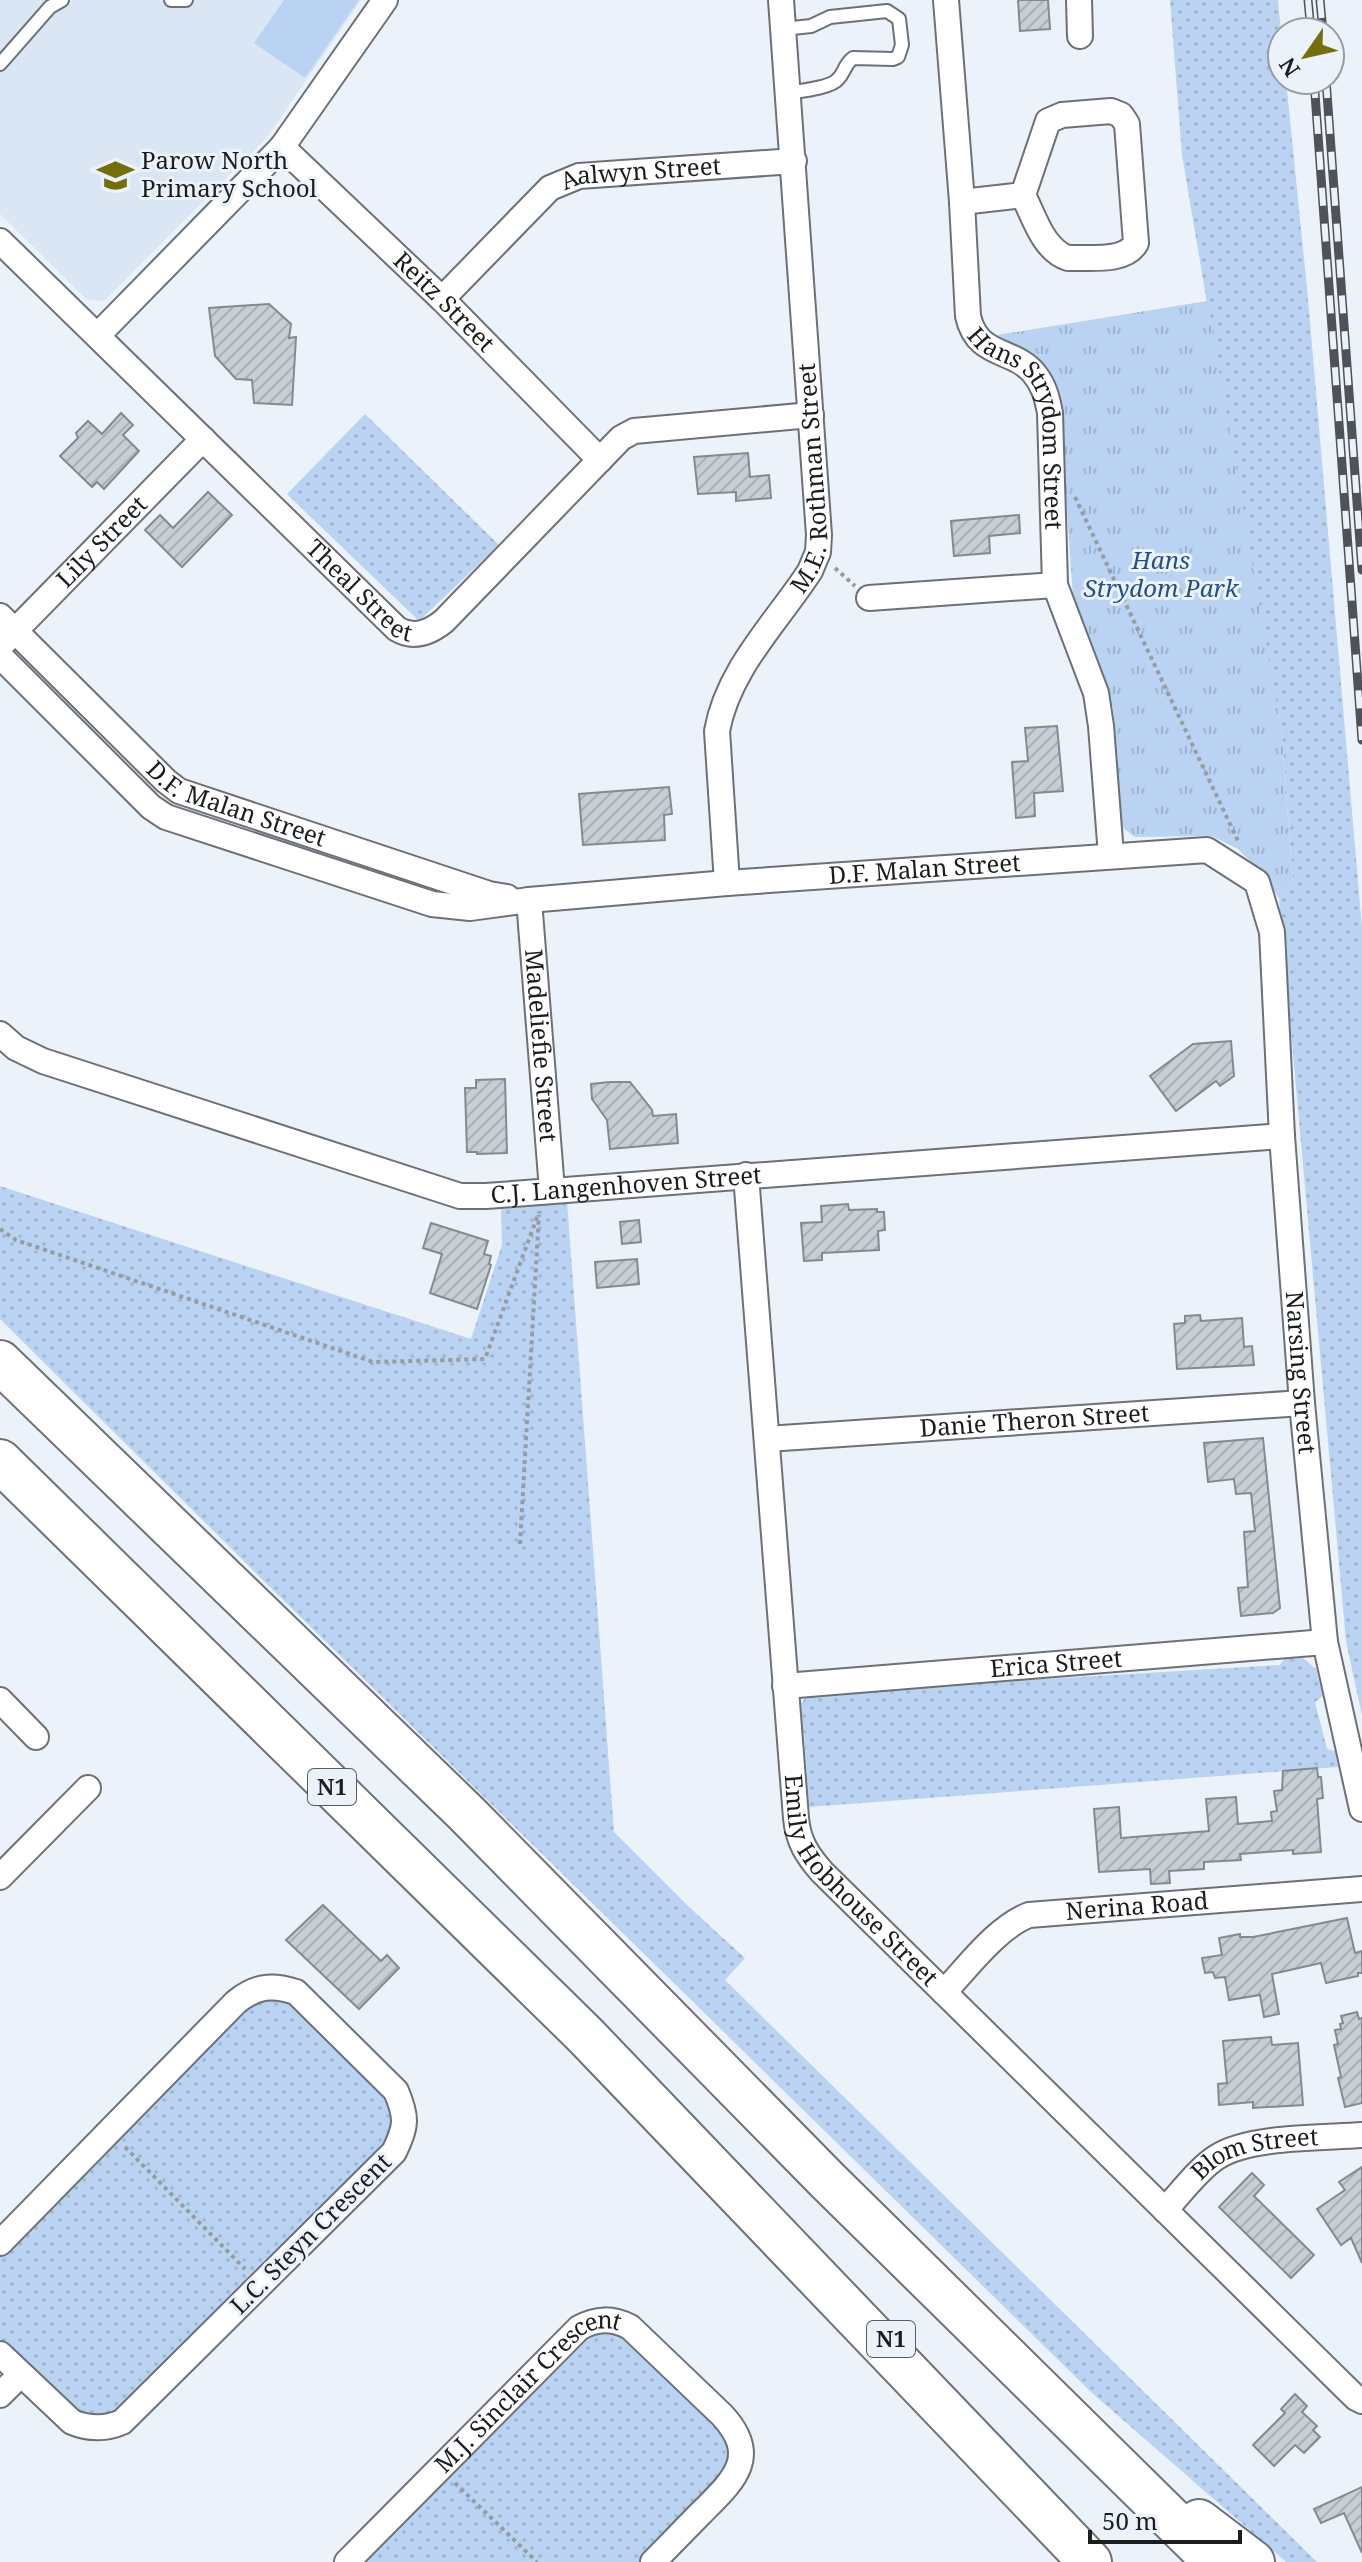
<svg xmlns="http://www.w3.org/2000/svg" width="1362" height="2562" font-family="'Noto Serif',serif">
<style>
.built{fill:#dbe6f4}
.grass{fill:url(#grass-dots)}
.park{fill:url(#park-tufts)}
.pitch{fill:#bad3f2}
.building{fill:url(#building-hatch);stroke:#848a91;stroke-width:2}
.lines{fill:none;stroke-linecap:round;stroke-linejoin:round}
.service-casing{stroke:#6c7178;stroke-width:16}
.minor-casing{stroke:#6c7178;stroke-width:28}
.motorway-casing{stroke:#6c7178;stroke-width:46}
.path{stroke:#989ca1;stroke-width:4;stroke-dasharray:4 4;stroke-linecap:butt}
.service{stroke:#fff;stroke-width:12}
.minor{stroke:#fff;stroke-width:24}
.motorway{stroke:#fff;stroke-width:42}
.rail-casing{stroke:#4f5256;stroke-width:9}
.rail{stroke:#ecf2f9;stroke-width:6;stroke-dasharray:18;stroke-linecap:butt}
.labels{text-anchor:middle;stroke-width:6;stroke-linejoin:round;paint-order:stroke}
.shield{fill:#ecf2f9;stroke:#5a5d60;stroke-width:2}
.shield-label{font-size:22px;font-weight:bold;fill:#1b1d1f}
.poi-label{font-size:24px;fill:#1b1d1f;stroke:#ecf2f9;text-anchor:start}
.street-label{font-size:24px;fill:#1b1d1f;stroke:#ecf2f9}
.park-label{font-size:24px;font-style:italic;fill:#225087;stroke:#ecf2f9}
</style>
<defs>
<pattern id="grass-dots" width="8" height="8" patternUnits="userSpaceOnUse" patternTransform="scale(2)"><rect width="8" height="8" fill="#bad3f2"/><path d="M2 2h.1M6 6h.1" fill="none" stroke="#9fb5cf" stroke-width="1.8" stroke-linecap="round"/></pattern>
<pattern id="park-tufts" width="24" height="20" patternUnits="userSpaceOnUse" patternTransform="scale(2)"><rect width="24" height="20" fill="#bad3f2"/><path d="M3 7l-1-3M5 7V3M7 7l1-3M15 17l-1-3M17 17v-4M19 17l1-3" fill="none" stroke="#9fb5cf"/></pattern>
<pattern id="building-hatch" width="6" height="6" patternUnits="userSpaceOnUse" patternTransform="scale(2)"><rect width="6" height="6" fill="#c8ced5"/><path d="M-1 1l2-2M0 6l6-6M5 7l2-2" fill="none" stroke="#abb0b6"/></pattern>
</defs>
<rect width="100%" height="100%" fill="#ecf2f9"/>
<path class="built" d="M0,0H361L268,136L104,301L86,299L0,214Z"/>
<g class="grass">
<path d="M1170,0H1278L1282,42V80H1286L1308,299L1362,928V1716L1346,1641L1279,899L1293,883L1282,736L1257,599L1182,155Z"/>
<path d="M365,414L499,545L419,621L287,494Z"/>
<path d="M0,1186L471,1339L502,1245L501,1208L567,1201L614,1832L689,1907L745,1958L725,1980L1317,2562H1286L1091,2392L274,1591L0,1319Z"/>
<path d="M1303,1658L1316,1669L1323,1696L1315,1702L1327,1749L1335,1751L1338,1767L809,1807L804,1733L798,1729C797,1713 797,1702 812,1693L1280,1665L1284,1659Z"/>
<path d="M272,1997L290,2003L384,2094L394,2111L392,2138L125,2408L98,2419L73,2412L0,2339V2254L244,2007Z"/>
<path d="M595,2332L621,2333L726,2435L730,2455L723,2478L639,2562H360L580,2341Z"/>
</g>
<path class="park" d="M1207,301L1282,736L1293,883L1279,899L1266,877L1238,849L1212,836L1135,837L1124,829L1120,818L1113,708L1073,597L1059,398C1048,359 1029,355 997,335Z"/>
<path class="pitch" d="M284,0H359L305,78L254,43Z"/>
<g class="building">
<path d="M1018,0H1048L1050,29L1020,31Z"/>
<path d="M269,304L291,324L289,338L296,337L292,405L254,403L252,380L236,379L215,356L209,308Z"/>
<path d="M121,413L133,425L123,435L139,451L104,489L97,482L92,487L60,456L78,438L76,433L88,421L102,434Z"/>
<path d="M748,453L750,477L769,475L771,498L736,501V492L698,494L694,457Z"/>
<path d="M208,492L232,515L182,567L145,530L160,515L173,528Z"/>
<path d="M1019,515L1020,533L989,536L990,553L954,556L951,521Z"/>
<path d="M1057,726L1063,791L1034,793L1035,816L1016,818L1012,762L1028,761L1025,728Z"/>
<path d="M669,787L672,814L664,815L665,840L583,845L579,794Z"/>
<path d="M1231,1041L1234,1076L1220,1086L1216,1081L1176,1111L1150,1076L1193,1044Z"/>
<path d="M505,1079L507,1153L477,1154V1152H467L465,1088H476V1080Z"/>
<path d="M610,1082H630L652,1110L653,1116L676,1114L678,1143L610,1149L607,1120L592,1099L591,1084Z"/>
<path d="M848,1204L849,1210L877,1209V1212H884L885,1230L878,1231L879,1250L822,1253V1260L804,1261L801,1223L822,1222L821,1206Z"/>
<path d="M639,1220L641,1242L622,1244L620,1222Z"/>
<path d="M431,1223L488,1241L484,1254L491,1256L489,1264L491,1265L477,1309L430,1293L442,1254L423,1248Z"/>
<path d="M637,1259L639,1284L597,1288L595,1262Z"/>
<path d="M1200,1315L1201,1321L1242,1318L1244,1347L1252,1346L1254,1365L1177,1369L1174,1324L1185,1323V1316Z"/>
<path d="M1263,1438L1280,1608L1273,1613L1241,1616L1238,1588L1248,1587L1244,1532L1255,1531L1251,1493L1236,1494L1234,1479L1208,1482L1204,1443Z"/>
<path d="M1317,1768L1318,1777H1321L1323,1798L1317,1799L1321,1852L1293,1854V1850L1240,1854L1241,1860L1204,1862V1869L1169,1871L1170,1883L1151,1884L1150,1869L1099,1872L1094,1809L1119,1807L1121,1838L1209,1831L1206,1799L1236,1797L1238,1824L1272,1821L1271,1812L1277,1811L1274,1791L1282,1790L1283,1771Z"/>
<path d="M323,1905L381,1961L387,1955L399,1968L359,2009L286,1940Z"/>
<path d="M1347,1918L1355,1953L1362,1951V1973H1358V1976L1326,1983L1321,1963L1272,1974L1279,2014L1264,2017L1260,1995L1229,2000L1225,1977L1215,1978L1213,1972L1205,1973L1202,1958L1222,1955L1219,1938L1240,1934V1937H1253Z"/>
<path d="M1357,2012L1359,2019L1362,2018V2103L1345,2107L1338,2078L1341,2077L1334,2045L1338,2044L1335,2030L1341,2029L1340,2024L1343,2023L1341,2016Z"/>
<path d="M1271,2037L1272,2045L1298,2043L1303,2105L1253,2108V2102L1219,2105L1218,2084L1227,2083L1223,2041Z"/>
<path d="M1362,2167V2263L1351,2238L1341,2245L1317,2209L1345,2190L1339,2182Z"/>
<path d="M1252,2173L1264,2185L1254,2196L1314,2255L1291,2278L1219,2207Z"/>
<path d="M1295,2394L1307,2406L1302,2412L1317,2426L1313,2430L1320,2437L1304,2453L1295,2445L1274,2466L1253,2445L1285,2413L1281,2409Z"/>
<path d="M1362,2487V2553L1344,2513L1321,2523L1314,2509Z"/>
</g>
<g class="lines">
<defs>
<g id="service">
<path d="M171,0H186"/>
<path d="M783,29L811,26L830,17L887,11L899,19L902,45L898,57L893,59L853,58C844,65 845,72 838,79C831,88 799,91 788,93"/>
<path d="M0,64L50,7L62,0"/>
</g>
<g id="minor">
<path id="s1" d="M946,0L962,202L968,316C977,357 1011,348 1033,372C1044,385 1047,397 1050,413L1055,585L1096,693L1101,726L1111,855"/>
<path d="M1079,0L1080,36"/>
<path d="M1111,111L1121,115L1127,124L1136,243C1125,263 1088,257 1068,258C1043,250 1034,216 1023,195L1048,121L1062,115Z"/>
<path id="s2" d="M282,147L442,299L600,460"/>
<path d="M962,202L1023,195"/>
<path id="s3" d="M0,241L397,629C414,639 429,633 444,621L621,438L634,431L811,415"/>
<path id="s4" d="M442,299L550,188L579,176L794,161"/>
<path d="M98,335L282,147L385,0"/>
<path d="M869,598L1055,585"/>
<path id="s5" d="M0,616L166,781L179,791L489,894L507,897"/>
<path id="s6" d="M4,642L203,439"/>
<path id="s7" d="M0,656L151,807L166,817L432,904L470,908L529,900L727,883L1207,850L1257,882L1272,932L1282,1136L1302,1403L1325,1642L1362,1809"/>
<path id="s8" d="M727,883L717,731C728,669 777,622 810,571L818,552L819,535L781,0"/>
<path id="s9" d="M529,900L552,1190"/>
<path id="s10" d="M0,1034L16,1048L43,1061L460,1196H486L1282,1136"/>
<path id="s11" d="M746,1175L796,1818C798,1841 807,1855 822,1872L1356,2398L1362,2401"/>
<path id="s12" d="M767,1439L1302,1403"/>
<path id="s13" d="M785,1686L1325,1642"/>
<path d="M0,1700L36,1737"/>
<path d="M0,1877L88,1788"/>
<path id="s14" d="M944,1992C968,1967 997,1927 1029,1915L1362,1889"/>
<path id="s15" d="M1165,2210C1180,2194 1199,2168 1217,2157C1249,2136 1322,2138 1362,2135"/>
<path d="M0,2243L236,2002C256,1986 272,1984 296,1992L396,2091C407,2117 407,2126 394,2152L122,2422C106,2429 89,2429 72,2422L0,2354"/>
<path d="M0,2395L20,2375"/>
<path id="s16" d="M347,2562L579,2328C597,2318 612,2318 630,2327L722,2415C761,2457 733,2481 701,2513C685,2529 669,2546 653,2562"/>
</g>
<g id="motorway">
<path d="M0,1362L467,1814L827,2180L1215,2562"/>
<path d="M0,1461L586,2036L1090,2562"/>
<path d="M1199,2521L1253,2562"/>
</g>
</defs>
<use href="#service" class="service-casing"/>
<use href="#minor" class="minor-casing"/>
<use href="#motorway" class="motorway-casing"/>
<g class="path">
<path d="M1075,497L1239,843"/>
<path d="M835,568L855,586"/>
<path d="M0,1229L16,1240L373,1362L485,1359L539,1212"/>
<path d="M520,1544L539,1215"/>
<path d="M125,2147L245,2269"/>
<path d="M455,2483L537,2562"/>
</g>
<use href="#service" class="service"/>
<use href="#minor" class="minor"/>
<use href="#motorway" class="motorway"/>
<defs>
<g id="rail">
<path d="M1308,0L1311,32"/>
<path d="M1320,0L1323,32"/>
<path d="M1314,80L1362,740"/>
<path d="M1326,80L1362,570"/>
</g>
</defs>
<use href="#rail" class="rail-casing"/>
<use href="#rail" class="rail"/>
</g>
<defs>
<symbol id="school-bare" viewBox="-9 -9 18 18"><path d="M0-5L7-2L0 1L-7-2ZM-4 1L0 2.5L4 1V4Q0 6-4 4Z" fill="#756e0d" stroke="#ecf2f9" stroke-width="2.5" paint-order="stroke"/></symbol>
</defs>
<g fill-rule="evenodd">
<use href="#school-bare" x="90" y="150" width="51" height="51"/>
</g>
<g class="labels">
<g class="shield">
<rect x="308" y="1769" width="48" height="36" rx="6"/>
<rect x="867" y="2321" width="48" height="36" rx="6"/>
</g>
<g class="shield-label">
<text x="332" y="1795">N1</text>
<text x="891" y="2347">N1</text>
</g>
<g class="poi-label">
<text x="141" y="169">Parow North<tspan x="141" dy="28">Primary School</tspan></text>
</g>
<g class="street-label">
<text dy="8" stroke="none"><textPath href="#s4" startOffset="248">Aalwyn Street</textPath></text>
<text dy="8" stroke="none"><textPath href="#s2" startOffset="224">Reitz Street</textPath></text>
<text dy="8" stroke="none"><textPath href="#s1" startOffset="450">Hans Strydom Street</textPath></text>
<text dy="8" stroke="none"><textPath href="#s8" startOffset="432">M.E. Rothman Street</textPath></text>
<text dy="8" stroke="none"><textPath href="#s6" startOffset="140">Lily Street</textPath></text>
<text dy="8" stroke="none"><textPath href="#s3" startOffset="502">Theal Street</textPath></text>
<text dy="8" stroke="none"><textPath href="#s5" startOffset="308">D.F. Malan Street</textPath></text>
<text dy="8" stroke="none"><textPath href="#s7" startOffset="1006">D.F. Malan Street</textPath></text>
<text dy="8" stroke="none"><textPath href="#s9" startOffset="146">Madeliefie Street</textPath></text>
<text dy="8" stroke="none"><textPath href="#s10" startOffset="656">C.J. Langenhoven Street</textPath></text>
<text dy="8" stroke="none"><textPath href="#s7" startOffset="1842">Narsing Street</textPath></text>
<text dy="8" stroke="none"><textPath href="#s12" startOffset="268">Danie Theron Street</textPath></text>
<text dy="8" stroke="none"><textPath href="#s13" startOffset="272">Erica Street</textPath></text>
<text dy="8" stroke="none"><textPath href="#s11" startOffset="732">Emily Hobhouse Street</textPath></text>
<text dy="8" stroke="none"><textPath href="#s14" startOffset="224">Nerina Road</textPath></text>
<text dy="8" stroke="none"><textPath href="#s15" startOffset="112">Blom Street</textPath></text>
<text transform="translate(311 2234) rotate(-45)" y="8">L.C. Steyn Crescent</text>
<text dy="8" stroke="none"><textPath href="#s16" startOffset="252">M.J. Sinclair Crescent</textPath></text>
</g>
<g class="park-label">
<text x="1161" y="569">Hans<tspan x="1161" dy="28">Strydom Park</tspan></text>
</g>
</g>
<g transform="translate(1306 56) rotate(236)"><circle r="38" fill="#ecf2f9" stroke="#989da2" stroke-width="2"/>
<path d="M0-6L14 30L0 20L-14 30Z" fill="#756e0d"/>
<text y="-12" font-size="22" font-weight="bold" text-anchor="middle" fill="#1b1d1f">N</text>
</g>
<path d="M1090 2530v12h150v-12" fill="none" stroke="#1b1d1f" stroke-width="4"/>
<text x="1102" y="2530" font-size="24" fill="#1b1d1f" stroke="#ecf2f9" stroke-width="6" paint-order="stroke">50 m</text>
</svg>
